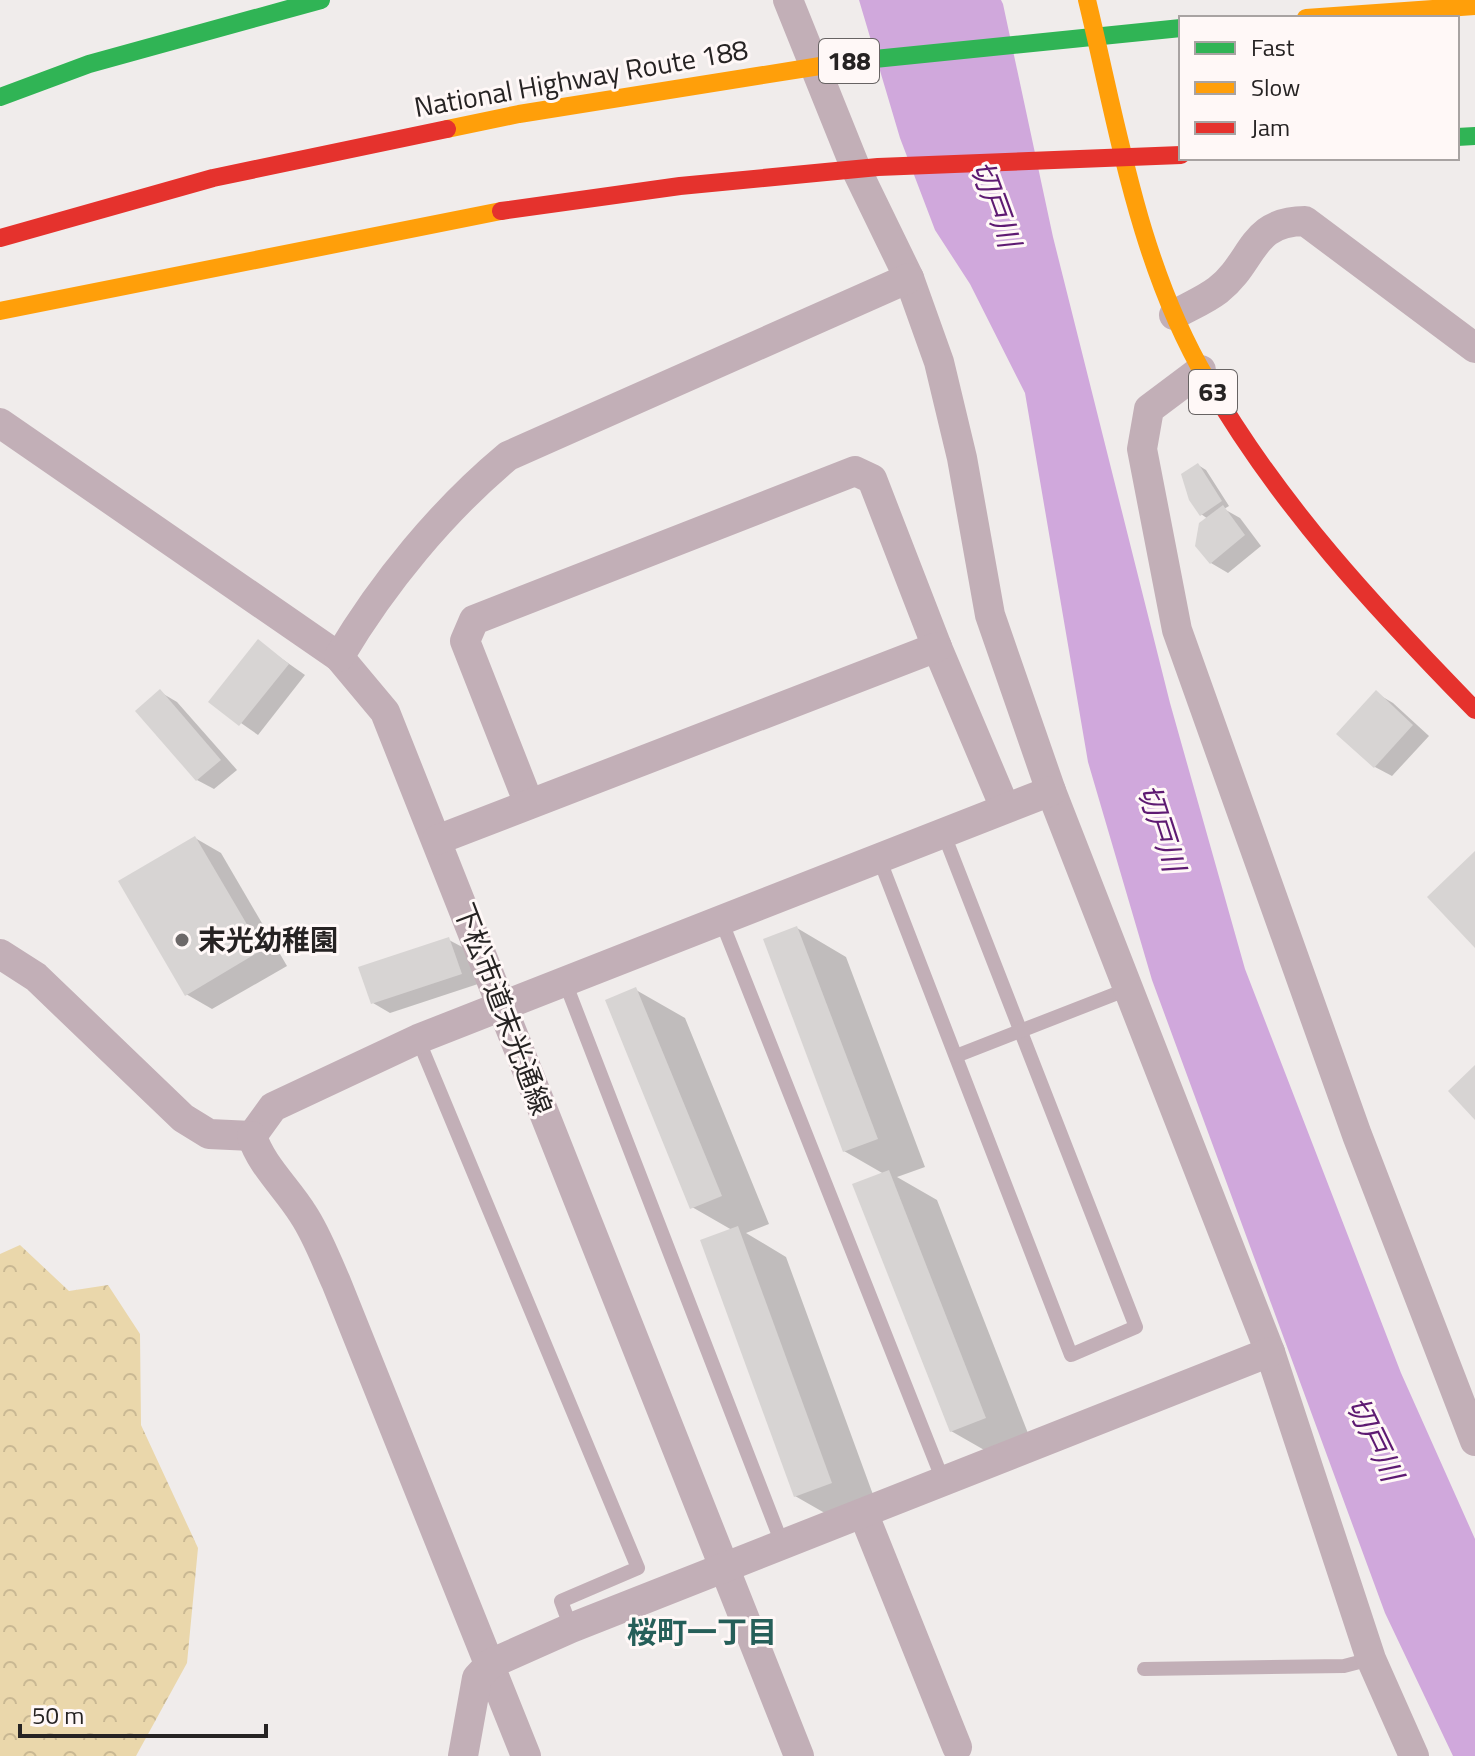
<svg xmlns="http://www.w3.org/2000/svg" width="1475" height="1756" font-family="'Titillium Web','Noto Sans JP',sans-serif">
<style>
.forest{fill:url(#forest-crowns)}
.water{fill:#d0a8dc}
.shadow{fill:#0003}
.building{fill:#d7d4d3}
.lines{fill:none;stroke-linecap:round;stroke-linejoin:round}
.lane{stroke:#c2afb7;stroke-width:14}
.street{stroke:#c2afb7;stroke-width:30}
.fast{stroke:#30b455;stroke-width:18}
.slow{stroke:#ff9f0a;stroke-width:18}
.jam{stroke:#e5322d;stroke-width:18}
.poi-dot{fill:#6d6969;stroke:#fff8f7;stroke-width:3}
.labels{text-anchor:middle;stroke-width:6;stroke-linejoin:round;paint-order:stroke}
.shield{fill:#fff8f7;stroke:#676363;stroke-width:2}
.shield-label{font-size:26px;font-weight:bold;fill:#262323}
.street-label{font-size:28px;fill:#262323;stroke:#fff8f7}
.poi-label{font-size:28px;font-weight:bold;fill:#262323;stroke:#fff8f7;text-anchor:start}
.water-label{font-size:30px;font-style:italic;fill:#5e1a72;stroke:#fff8f7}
.neighbourhood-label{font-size:30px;font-weight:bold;fill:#265f59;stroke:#fff8f7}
</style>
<defs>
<pattern id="forest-crowns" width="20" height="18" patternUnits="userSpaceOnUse" patternTransform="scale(2)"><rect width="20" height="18" fill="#ead7ab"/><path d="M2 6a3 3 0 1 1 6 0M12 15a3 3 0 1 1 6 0" fill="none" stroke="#c9b893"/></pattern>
</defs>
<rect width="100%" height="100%" fill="#f0eceb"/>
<path class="forest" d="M20,1245L69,1291L108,1285L140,1334L141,1425L198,1548L187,1663L136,1756H0V1254Z"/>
<path class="water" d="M859,0H1001L1003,4L1053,237L1170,703L1245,969L1401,1373L1475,1539V1756H1453L1385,1613L1152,980L1088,762L1025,393L970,284L935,230L900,138Z"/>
<g class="shadow">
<path d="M1198,465L1206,470L1229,506L1224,509L1240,518L1261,546L1228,573L1211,563L1208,519L1201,514Z"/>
<path d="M258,642L305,675L258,735L211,702Z"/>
<path d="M160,692L177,702L237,770L214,789L197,780Z"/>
<path d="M1376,693L1393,703L1429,736L1392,776L1375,767Z"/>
<path d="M195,838L221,853L287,966L212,1009L186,994Z"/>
<path d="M797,928L846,957L925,1167L897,1177L937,1200L1033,1446L1000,1459L951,1431L884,1174L844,1151Z"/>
<path d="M449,940L466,949L478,984L390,1013L373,1003Z"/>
<path d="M636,990L685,1018L769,1224L746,1233L786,1257L879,1511L844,1524L795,1496L732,1230L692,1207Z"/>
</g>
<g class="building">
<path d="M1198,463L1222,501L1200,516L1189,500L1181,474Z"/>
<path d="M1223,505L1245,535L1210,564L1195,546L1199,523Z"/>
<path d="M258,639L289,664L239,726L208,702Z"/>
<path d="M160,689L221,760L196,781L135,711Z"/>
<path d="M1376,690L1413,725L1374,768L1336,734Z"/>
<path d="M195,836L262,950L185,996L118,881Z"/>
<path d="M1475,851V948L1427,897Z"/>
<path d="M797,926L878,1139L843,1152L763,939Z"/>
<path d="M449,937L462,974L371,1004L358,967Z"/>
<path d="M636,987L722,1196L690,1209L605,1000Z"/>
<path d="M1475,1065V1120L1448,1091Z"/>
<path d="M889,1170L986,1418L950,1432L852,1184Z"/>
<path d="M738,1226L832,1483L794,1497L700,1240Z"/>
</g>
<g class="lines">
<g class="lane">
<path d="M879,858L1071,1355L1136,1327L943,832"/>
<path d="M721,920L944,1483"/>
<path d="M565,982L783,1546"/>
<path d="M418,1039L638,1568L561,1601L571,1628"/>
<path d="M956,1056L1128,989"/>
<path d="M1144,1669L1344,1666L1371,1659"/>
</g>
<g class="street">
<path d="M788,0L856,169L909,278L939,362L962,458L990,615L1051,791L1270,1352L1371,1659L1414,1756"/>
<path d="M1174,315C1188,307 1205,300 1218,290C1254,262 1250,221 1305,221L1475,348"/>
<path d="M1201,370L1149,409L1142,449L1177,630L1357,1135L1475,1441"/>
<path d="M0,423L339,657L385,712L799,1756"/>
<path d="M339,657C383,583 442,511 508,456L909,278"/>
<path d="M529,804L465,641L474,620L855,471L872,479L937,647L1005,808"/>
<path d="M437,840L937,647"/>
<path d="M0,954L36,977L183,1118L209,1134L252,1136"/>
<path d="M252,1136L273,1107L418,1039L1051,791"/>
<path d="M252,1136C261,1165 287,1188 303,1214C317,1235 326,1260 336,1282L526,1756"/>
<path d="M864,1515L957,1747"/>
<path d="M463,1756L477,1678L490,1664L571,1628L1270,1352"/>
</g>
<g class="fast">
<path d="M845,62L1181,28"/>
<path d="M0,97L89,64L321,0"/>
<path d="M1457,137L1475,136"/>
</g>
<g class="slow">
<path d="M1087,0C1118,128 1139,265 1207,380"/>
<path d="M1306,18L1475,6"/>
<path d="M447,129L519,114L845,62"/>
<path d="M0,311L501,211"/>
</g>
<g class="jam">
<path d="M501,211L680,186L878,167L1181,155"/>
<path d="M0,238L213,178L447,129"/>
<path d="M1207,380C1279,505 1375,608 1475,710"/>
</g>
</g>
<circle class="poi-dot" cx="182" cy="940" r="8"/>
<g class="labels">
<g class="shield">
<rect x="819" y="39" width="60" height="44" rx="6"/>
<rect x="1189" y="370" width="48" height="44" rx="6"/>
</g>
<g class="shield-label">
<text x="849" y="70">188</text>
<text x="1213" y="401">63</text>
</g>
<g class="street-label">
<text transform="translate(581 78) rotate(-10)" y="10">National Highway Route 188</text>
<text transform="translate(503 1009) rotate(69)" y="10">下松市道末光通線</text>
</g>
<g class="poi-label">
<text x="198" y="950">末光幼稚園</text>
</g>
<g class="water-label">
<text transform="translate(995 204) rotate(70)" y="10">切戸川</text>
<text transform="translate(1161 828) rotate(72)" y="10">切戸川</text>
<text transform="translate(1374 1439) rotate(64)" y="10">切戸川</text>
</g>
<g class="neighbourhood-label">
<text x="702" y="1643">桜町一丁目</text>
</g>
</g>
<rect x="1179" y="16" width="280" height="144" fill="#fff8f7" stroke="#a8a3a2" stroke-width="2"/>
<rect x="1195" y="42" width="40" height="12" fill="#30b455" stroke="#a8a3a2" stroke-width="2"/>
<text x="1251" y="56" font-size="24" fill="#262323">Fast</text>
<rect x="1195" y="82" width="40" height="12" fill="#ff9f0a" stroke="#a8a3a2" stroke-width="2"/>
<text x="1251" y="96" font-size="24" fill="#262323">Slow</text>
<rect x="1195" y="122" width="40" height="12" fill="#e5322d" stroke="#a8a3a2" stroke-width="2"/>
<text x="1251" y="136" font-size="24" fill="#262323">Jam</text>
<path d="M20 1724v12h246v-12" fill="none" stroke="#262323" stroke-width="4"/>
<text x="32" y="1724" font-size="24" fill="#262323" stroke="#fff8f7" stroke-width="6" paint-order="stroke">50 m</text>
</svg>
